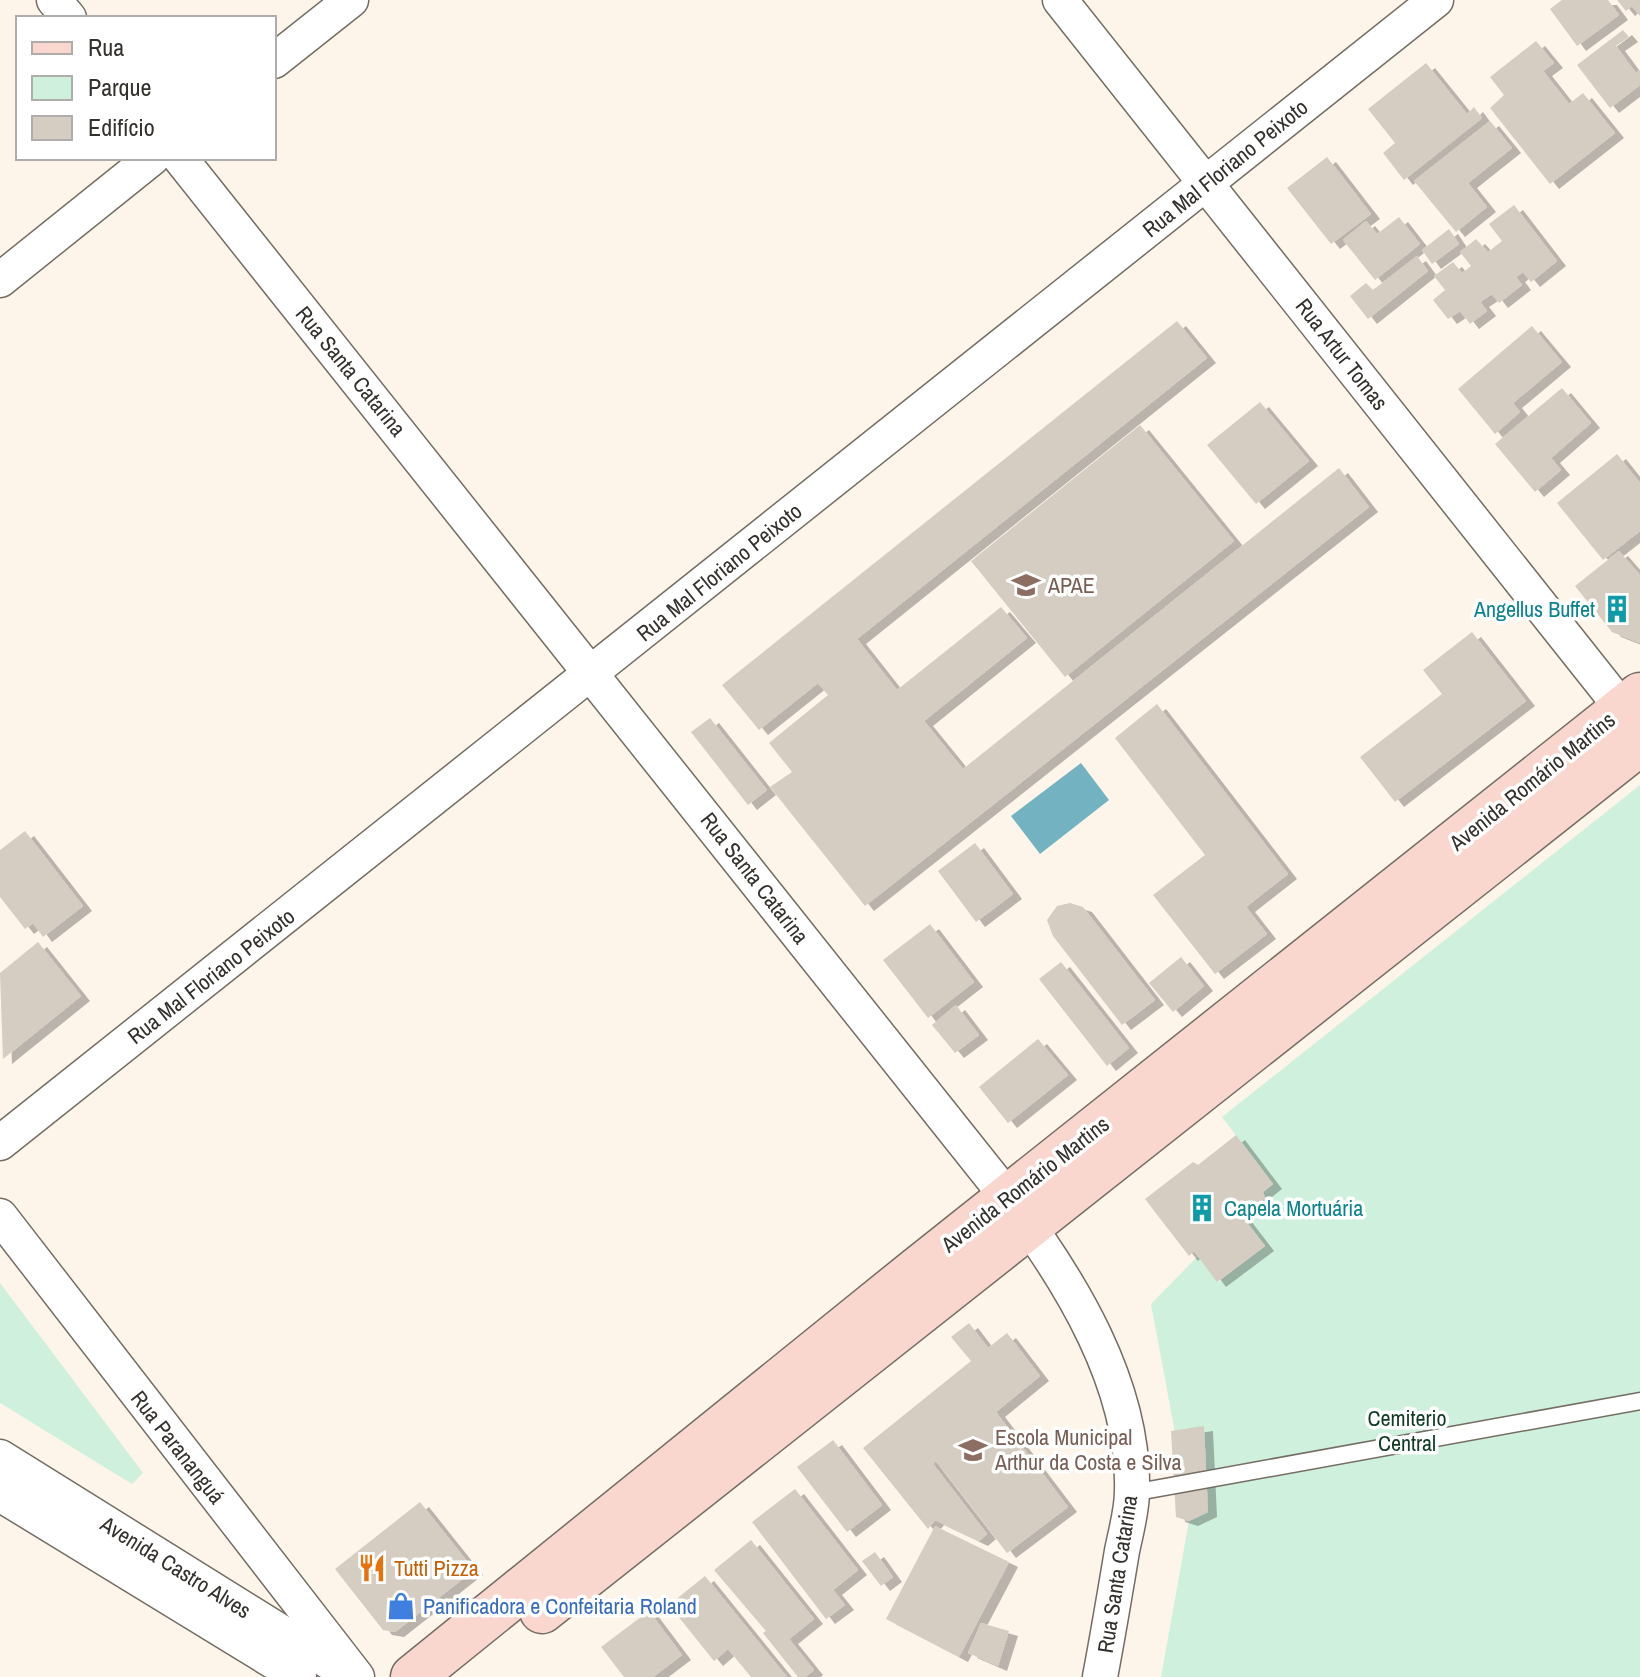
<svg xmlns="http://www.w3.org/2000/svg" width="1640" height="1677" font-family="'Archivo Narrow',sans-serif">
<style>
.green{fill:#cff0dc}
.water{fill:#73b2c1}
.building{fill:#d5ccc2;filter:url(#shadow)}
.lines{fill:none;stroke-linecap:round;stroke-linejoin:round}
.lane-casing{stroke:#746d64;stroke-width:19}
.street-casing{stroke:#746d64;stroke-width:37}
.secondary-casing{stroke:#746d64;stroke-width:47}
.lane{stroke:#fff;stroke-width:16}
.street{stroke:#fff;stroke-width:34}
.secondary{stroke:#f9d6ce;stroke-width:44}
.labels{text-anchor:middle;stroke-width:7;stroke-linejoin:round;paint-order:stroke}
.street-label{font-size:22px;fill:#34312d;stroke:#fff}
.education-label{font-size:22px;fill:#785e54;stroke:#fff;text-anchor:start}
.culture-label{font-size:22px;fill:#0d838f;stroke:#fff;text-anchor:end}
.park-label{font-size:22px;fill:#113a25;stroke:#fff}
.food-label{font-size:22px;fill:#c56008;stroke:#fff;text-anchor:start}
.shop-label{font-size:22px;fill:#366cbe;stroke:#fff;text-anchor:start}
</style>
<defs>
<filter id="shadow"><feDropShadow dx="9" dy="5" stdDeviation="0" flood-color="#0004"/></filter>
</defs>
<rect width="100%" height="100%" fill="#fdf4ea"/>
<g class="green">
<path d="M1640,785V1677H1161L1189,1521L1176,1517L1174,1427L1151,1304L1198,1256L1218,1282L1265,1246L1242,1216L1265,1198L1263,1192L1273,1184L1222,1117Z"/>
<path d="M0,1283L143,1473L132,1484L0,1403Z"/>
</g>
<path class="water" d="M1081,763L1109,800L1040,854L1011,816Z"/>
<g class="building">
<path d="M1562,0H1608L1619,15L1577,46L1550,9Z"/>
<path d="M1617,0H1640V16L1632,6L1626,11Z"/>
<path d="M1623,30L1629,37L1616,46L1636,73L1640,70V85L1610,108L1577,65Z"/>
<path d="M1536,41L1554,63L1543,71L1569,104L1583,93L1615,133L1550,184L1490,108L1504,95L1490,77Z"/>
<path d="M1426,63L1467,114L1474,107L1482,118L1404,180L1383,153L1395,143L1368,109Z"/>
<path d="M1490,121L1512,148L1468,183L1487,207L1456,232L1414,181Z"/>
<path d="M1327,157L1371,214L1331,244L1287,188Z"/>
<path d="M1514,205L1557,261L1531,282L1523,272L1516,277L1522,285L1499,303L1492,294L1480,302L1487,311L1470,324L1460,311L1448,319L1433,300L1445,290L1434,276L1453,262L1462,273L1471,266L1460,252L1476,239L1488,252L1502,241L1489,224Z"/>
<path d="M1399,217L1420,244L1375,280L1343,240L1366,221L1377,234Z"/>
<path d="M1449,229L1459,244L1432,264L1422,250Z"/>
<path d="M1417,256L1428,271L1368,319L1350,296L1366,283L1373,290Z"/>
<path d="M1177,321L1207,358L857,639L897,690L1001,607L1027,638L924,721L963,769L1339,468L1369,507L865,906L770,787L792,772L769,743L828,695L818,683L759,730L722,685Z"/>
<path d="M1532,326L1562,362L1513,403L1520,412L1495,434L1458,389Z"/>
<path d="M1562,388L1591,423L1551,458L1561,470L1535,492L1495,444Z"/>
<path d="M1260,402L1309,461L1256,504L1207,445Z"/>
<path d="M1140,425L1234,541L1065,677L971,561Z"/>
<path d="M1617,454L1640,483V531L1603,560L1557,503Z"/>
<path d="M1619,551L1640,575V643L1612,632L1575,586Z"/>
<path d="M1472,632L1526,701L1395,802L1360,757L1442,694L1423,670Z"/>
<path d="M1157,704L1288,874L1246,907L1267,934L1215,974L1153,895L1205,855L1115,738Z"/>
<path d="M710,718L767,790L748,805L691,732Z"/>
<path d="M25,831L83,906L43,937L33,923L25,929L0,897V850Z"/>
<path d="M975,843L1013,894L976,922L938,871Z"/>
<path d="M1070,903L1083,907L1155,1000L1122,1025L1053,936L1047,920L1057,906Z"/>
<path d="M930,924L974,982L928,1018L883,960Z"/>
<path d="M38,942L81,996L3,1059L0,973Z"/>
<path d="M1181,957L1204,986L1173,1012L1149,983Z"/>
<path d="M1061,962L1129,1048L1107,1066L1039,979Z"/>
<path d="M956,1005L979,1035L955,1053L932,1025Z"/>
<path d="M1038,1039L1068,1075L1008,1123L979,1087Z"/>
<path d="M1236,1135L1273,1184L1263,1192L1265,1198L1242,1216L1265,1246L1217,1282L1194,1251L1189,1256L1145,1199L1193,1162L1198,1165Z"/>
<path d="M969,1323L988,1348L1007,1333L1040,1376L996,1412L1068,1507L1007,1553L936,1461L933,1464L987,1534L979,1541L935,1520L928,1529L863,1448L971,1361L951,1337Z"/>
<path d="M1204,1426L1208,1512L1189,1521L1176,1517L1171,1431Z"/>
<path d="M833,1440L882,1505L847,1532L797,1467Z"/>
<path d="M795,1489L858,1570L833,1590L845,1605L826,1619L752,1522Z"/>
<path d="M420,1502L474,1570L395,1632L383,1630L335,1569Z"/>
<path d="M935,1526L1009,1562L959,1657L886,1619Z"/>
<path d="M751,1540L814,1619L789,1639L814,1670L805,1677H798L763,1633L766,1631L714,1570Z"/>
<path d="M875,1552L893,1577L881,1586L862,1561Z"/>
<path d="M705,1576L787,1677H751L728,1649L714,1661L669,1605Z"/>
<path d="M649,1611L682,1655L653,1677H624L601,1647Z"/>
<path d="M981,1623L1009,1631L998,1666L968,1653Z"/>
</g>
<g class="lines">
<defs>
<path id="lane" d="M1132,1493L1640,1401"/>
<g id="street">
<path d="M54,0L69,18"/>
<path d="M1060,0L1637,727"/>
<path d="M274,61L351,0"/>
<path d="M180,158L1008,1198C1070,1280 1135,1385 1132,1491C1132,1511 1126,1531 1122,1551C1115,1593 1108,1635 1100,1677"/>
<path d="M0,280L152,158"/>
<path d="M0,1143L1436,0"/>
<path d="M0,1216L357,1677"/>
<path d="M0,1457L342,1670"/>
<path d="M0,1494L299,1677"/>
</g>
<g id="secondary">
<path d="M542,1611L1640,743"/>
<path d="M413,1677L914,1272L1640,695"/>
</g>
</defs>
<use href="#lane" class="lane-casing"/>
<use href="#street" class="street-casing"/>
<use href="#secondary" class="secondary-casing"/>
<use href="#lane" class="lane"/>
<use href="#street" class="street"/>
<use href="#secondary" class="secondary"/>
</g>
<defs>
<symbol id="school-bare" viewBox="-9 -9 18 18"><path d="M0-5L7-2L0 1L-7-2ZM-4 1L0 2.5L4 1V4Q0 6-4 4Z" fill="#8d6e63" stroke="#fff" stroke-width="2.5" paint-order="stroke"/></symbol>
<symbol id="building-bare" viewBox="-9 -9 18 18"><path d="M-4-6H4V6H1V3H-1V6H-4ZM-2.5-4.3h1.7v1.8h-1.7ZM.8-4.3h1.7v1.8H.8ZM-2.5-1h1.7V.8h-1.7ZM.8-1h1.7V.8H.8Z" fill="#0f9aa8" stroke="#fff" stroke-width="2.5" paint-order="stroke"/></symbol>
<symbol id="restaurant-bare" viewBox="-9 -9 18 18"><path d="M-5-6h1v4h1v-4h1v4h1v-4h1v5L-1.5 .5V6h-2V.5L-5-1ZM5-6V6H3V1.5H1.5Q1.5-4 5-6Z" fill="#e8710a" stroke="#fff" stroke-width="2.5" paint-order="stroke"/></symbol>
<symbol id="shop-bare" viewBox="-9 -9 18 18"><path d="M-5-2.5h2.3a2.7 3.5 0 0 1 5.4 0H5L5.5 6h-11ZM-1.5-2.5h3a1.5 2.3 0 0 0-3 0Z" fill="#3f7fe0" stroke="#fff" stroke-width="2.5" paint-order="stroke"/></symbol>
</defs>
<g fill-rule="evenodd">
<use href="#school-bare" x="1006" y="565" width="40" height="40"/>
<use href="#building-bare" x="1597" y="589" width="40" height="40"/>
<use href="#building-bare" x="1182" y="1188" width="40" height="40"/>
<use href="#school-bare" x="953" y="1430" width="40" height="40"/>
<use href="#restaurant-bare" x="352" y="1548" width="40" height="40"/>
<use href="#shop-bare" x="381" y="1586" width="40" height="40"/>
</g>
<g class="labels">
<g class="street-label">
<text transform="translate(1225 168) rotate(-39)" y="8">Rua Mal Floriano Peixoto</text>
<text transform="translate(1342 354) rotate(52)" y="8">Rua Artur Tomas</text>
<text transform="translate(351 371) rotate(51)" y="8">Rua Santa Catarina</text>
<text transform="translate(719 572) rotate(-39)" y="8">Rua Mal Floriano Peixoto</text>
<text transform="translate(1532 781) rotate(-39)" y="8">Avenida Romário Martins</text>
<text transform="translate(755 878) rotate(52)" y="8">Rua Santa Catarina</text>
<text transform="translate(211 976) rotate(-38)" y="8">Rua Mal Floriano Peixoto</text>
<text transform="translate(1025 1184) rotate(-38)" y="8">Avenida Romário Martins</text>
<text transform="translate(178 1447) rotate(52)" y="8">Rua Parananguá</text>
<text transform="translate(176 1567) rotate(32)" y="8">Avenida Castro Alves</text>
<text transform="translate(1117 1574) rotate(-81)" y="8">Rua Santa Catarina</text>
</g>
<g class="education-label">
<text x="1048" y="593">APAE</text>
<text x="995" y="1445">Escola Municipal<tspan x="995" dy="25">Arthur da Costa e Silva</tspan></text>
</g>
<g class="culture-label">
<text x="1595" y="617">Angellus Buffet</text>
<text x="1224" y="1216" text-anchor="start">Capela Mortuária</text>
</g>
<g class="park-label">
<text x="1407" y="1426">Cemiterio<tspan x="1407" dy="25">Central</tspan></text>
</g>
<g class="food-label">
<text x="394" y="1576">Tutti Pizza</text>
</g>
<g class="shop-label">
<text x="423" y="1614">Panificadora e Confeitaria Roland</text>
</g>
</g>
<rect x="16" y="16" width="260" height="144" fill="#ffffff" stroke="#aeadab" stroke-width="2"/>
<rect x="32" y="42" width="40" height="12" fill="#f9d6ce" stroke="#aeadab" stroke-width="2"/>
<text x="88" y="56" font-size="24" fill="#34312d">Rua</text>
<rect x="32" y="76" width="40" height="24" fill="#cff0dc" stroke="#aeadab" stroke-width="2"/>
<text x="88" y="96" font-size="24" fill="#34312d">Parque</text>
<rect x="32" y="116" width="40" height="24" fill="#d5ccc2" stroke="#aeadab" stroke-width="2"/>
<text x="88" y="136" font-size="24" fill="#34312d">Edifício</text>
</svg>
